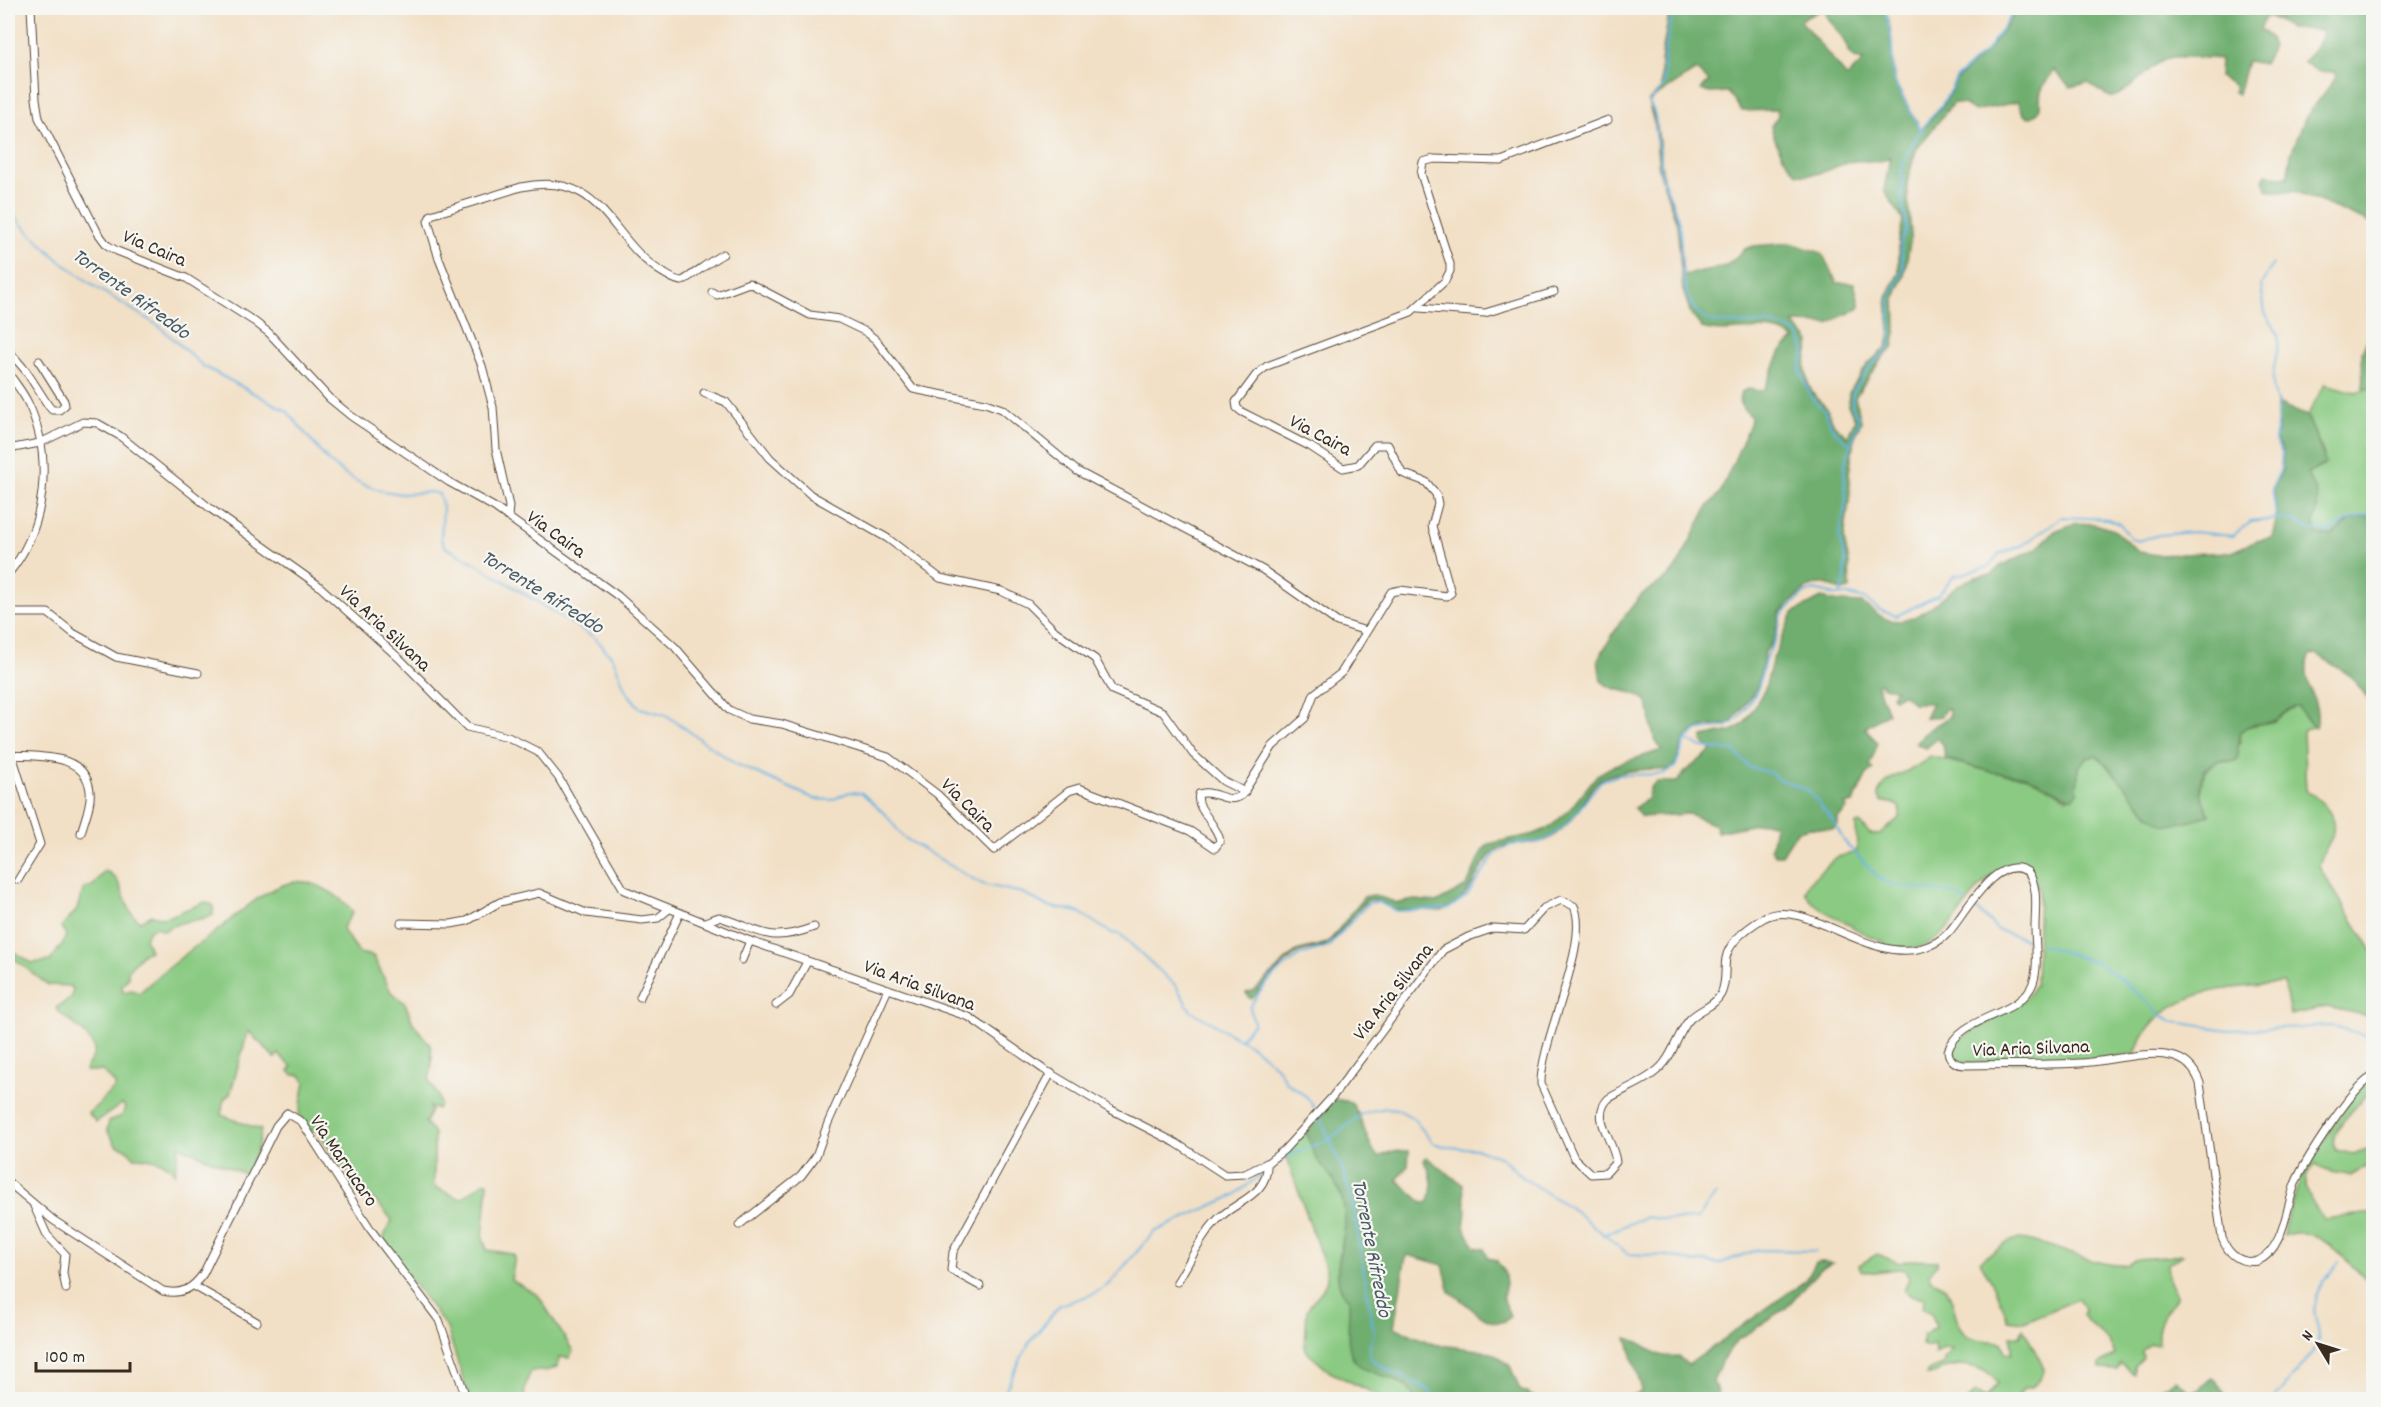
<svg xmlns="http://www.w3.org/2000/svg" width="2381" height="1407" font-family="Dekko,sans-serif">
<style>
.green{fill:#8aca82;stroke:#627a50;stroke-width:1.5}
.forest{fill:#6fae70;stroke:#556c47;stroke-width:1.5;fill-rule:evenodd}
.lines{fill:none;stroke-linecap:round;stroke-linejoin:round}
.stream{stroke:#69b2e1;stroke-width:2}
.minor-casing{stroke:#564537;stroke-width:9}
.minor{stroke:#fff;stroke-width:7}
.labels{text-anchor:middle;stroke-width:4.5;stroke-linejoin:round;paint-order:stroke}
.street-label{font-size:20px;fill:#3b2a1e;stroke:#f6f6f2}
.water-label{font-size:21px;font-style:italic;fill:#4b5a62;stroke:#f6f6f2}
</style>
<rect width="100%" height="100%" fill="#f6f6f2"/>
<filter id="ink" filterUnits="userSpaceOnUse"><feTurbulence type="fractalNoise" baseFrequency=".0167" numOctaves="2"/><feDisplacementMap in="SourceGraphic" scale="12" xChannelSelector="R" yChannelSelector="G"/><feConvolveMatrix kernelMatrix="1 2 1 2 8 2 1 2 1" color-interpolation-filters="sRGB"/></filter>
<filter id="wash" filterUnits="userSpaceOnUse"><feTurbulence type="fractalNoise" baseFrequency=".008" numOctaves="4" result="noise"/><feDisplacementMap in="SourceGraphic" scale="24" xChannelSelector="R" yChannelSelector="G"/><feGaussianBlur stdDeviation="1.35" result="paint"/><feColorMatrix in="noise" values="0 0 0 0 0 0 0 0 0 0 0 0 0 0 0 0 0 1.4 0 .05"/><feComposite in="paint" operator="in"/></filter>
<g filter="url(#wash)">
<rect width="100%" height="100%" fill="#f2e0c6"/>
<g class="green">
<path d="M2325,384L2355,392L2373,387V515L2351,520L2332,535L2321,537C2309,530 2315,522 2317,511C2318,502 2311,482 2307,473L2323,465L2324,454L2307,416Z"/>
<path d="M2293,707H2298L2313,727L2304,729L2303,733L2306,790C2321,800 2339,815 2332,836C2328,847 2321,854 2319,867L2373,952V1017L2327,1007L2290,1015L2284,983C2225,989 2159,987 2135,1054L2088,1060L1963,1063L1957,1061L1951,1053L1956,1041L2023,1001L2036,985L2039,890L2030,871L2016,863C1963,875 1957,960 1894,948C1890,947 1886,943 1882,941C1872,937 1862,934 1853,927C1839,918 1812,908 1805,892L1808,883L1837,857L1857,852L1856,824L1860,823L1870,834H1881L1900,817V808L1895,804L1881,801L1878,794C1889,771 1912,775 1930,756L1992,772L2025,776L2048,786L2066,798L2077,793L2078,767L2087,758L2096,756L2109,765L2149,815L2169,825L2210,815C2198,795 2195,775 2218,761L2233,762L2240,742L2239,734L2246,727L2274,721Z"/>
<path d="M104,871C125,875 122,911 140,921L152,915L165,918L205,902L213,905V915C198,922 178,920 164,931L156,927L149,930L145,938L150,951L142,954L128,970V978L122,985L123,992L132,990L139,993C163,971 187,952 214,933C238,915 259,892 289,883C311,876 341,896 353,912L343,927C344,937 355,943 359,953L373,956L391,992L405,1003L413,1023L431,1046L432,1064L429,1081L439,1097L440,1106L437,1109L429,1107L431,1111L425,1123L434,1133V1187L461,1199L484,1182H488L483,1238L487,1250L512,1254L515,1257L511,1280L538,1295L573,1351L569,1358L559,1357L558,1366C548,1372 543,1371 532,1371C527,1376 523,1393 525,1399H469L447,1328L382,1241L392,1220C367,1189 333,1165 318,1129L310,1131L299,1115L305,1082L301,1075H293L289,1071L292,1067L278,1054L275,1058L248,1031L230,1094L224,1099L221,1115L261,1130L257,1150L247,1175L179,1146L175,1173C165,1160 149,1157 134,1157L125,1148L116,1145L107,1130L109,1121L122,1116L125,1107L122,1104L96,1122L88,1113C100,1105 104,1096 115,1088V1084L103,1071H86C86,1064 92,1061 94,1054C97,1040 68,1019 58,1012L56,1008L71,998L73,989L70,986L48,985L8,954V948L32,963L50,961L63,943L66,935L61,927L76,911L84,888L93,886Z"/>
<path d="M2373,1078C2372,1101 2321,1129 2336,1150L2353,1154L2373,1147V1162L2351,1176C2338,1172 2325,1173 2315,1165C2295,1179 2313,1206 2324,1219L2373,1213V1287C2351,1266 2318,1220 2284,1236V1227L2302,1174L2355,1093Z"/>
<path d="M1306,1132C1310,1140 1311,1146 1314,1154C1317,1159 1322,1163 1326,1168C1339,1185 1346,1202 1345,1224C1344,1245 1327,1284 1349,1299L1351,1354L1409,1389L1415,1399H1386L1330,1372L1308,1353L1305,1347L1307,1309L1323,1289L1327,1280L1326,1270L1285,1153Z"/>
<path d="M2021,1239C2053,1243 2096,1268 2126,1265C2131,1264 2132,1260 2137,1259C2152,1256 2165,1260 2179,1254L2183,1255L2167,1264L2169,1282L2177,1296C2165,1316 2156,1319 2158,1344H2150L2142,1351L2143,1358L2134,1366V1374L2120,1363L2117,1370L2100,1369V1364L2115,1355C2109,1335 2094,1331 2082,1315L2084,1310L2078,1299L2024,1322L2008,1320L1998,1294L1980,1261L2010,1241Z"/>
<path d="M1877,1254L1899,1263L1910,1260L1937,1261V1265L1929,1273L1930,1279L1946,1287C1965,1326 1946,1339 2001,1342L2005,1352L2012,1353L2011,1336H2020L2023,1328L2044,1368C2043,1380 2035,1387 2024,1388L2016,1399L1968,1400L1975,1393L1986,1397L1998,1383C1987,1368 1965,1362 1948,1367C1939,1370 1935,1376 1926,1375L1928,1371L1944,1364V1359L1952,1349L1944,1348L1935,1354L1934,1344L1928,1347L1922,1345L1923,1336L1936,1327L1931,1313L1922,1308L1925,1298L1909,1295L1904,1291L1909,1278L1905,1270C1893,1266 1876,1276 1861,1270L1859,1265Z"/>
</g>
<g class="forest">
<path d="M1670,8H1885L1891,32L1894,80L1921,130L1943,106L1956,80L1989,49L2014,14L2023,8H2373V224L2295,191H2273L2267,189L2263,180L2266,174L2287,178L2291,154L2305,118L2336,78L2334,72L2317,71L2303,62L2315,48L2323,33L2321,30L2288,28L2279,20L2265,17L2260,29L2269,37L2273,47L2264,64L2247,61L2238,94L2234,92V85L2219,77L2220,59C2212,58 2178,56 2172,57C2149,63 2135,90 2112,97C2106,96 2094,88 2088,83L2070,87L2054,70C2050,76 2043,85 2041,92C2038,101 2045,111 2031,117L2025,116L2017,102L1975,111L1964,104L1953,103L1916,150L1907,182L1911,236L1904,276L1895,297L1896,332L1893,348L1882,358L1855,397L1861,421L1854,439L1849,473L1850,493L1844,540L1849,563L1850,589L1842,591L1826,584H1818L1807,588L1787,606L1780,613L1774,640L1765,652L1757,689L1729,725C1717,725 1691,726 1684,741C1679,750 1680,760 1672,768C1663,772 1659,769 1650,769C1635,770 1614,772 1601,779C1591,785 1583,804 1575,815C1570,823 1559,831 1552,837C1536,849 1511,838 1495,851C1471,872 1477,897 1441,911C1427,909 1406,912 1394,909C1386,906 1378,898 1368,900C1364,901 1339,934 1331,941C1322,950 1313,947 1302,951C1284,959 1265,985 1251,999L1246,993L1255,990L1296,951L1328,943L1364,897L1373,895L1398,903L1415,900L1438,902L1467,886L1482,851L1489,844L1534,834L1549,828L1570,809L1597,775L1615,765L1662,750C1659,745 1654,739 1653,733C1649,722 1653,704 1641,697C1629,689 1615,693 1601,681L1598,659L1621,621L1641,595L1668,577L1678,565L1707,508L1720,493L1750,424L1751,417C1744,407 1736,406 1741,392L1748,389L1757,391L1764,390L1781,351L1795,339C1767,319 1732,337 1702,328L1691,314L1683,290L1677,224L1659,170L1655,126L1648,102L1661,88V61ZM1826,8V15L1847,44L1848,52L1854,58L1864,60L1847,77L1800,20ZM1696,70L1709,81L1701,90L1710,93L1728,92L1742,111L1777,110L1778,116L1771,126C1775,143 1785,163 1798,174C1822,178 1833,165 1854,161C1869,158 1872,167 1890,157L1884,190L1903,220L1899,240V272L1887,298L1890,332L1887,347L1868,364L1849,393L1848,405L1855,419L1848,437L1834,425L1827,409L1812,392L1808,383L1805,366L1810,342L1793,323L1829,324C1838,315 1852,315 1860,306L1854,283H1837L1822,253L1790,243L1754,246L1745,249L1726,266L1683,275L1679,224L1663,178L1657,126L1649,101Z"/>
<path d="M2373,328V387L2363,390L2362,351Z"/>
<path d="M2277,403L2307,416L2326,463L2307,473C2311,481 2315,487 2317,496C2320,510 2309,521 2317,535H2332L2351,520L2373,515V705L2351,676L2317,654L2310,655C2298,677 2323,703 2316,727H2313L2298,707C2286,707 2283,717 2273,721C2262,726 2249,721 2241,732C2236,737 2240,752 2237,760C2231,763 2225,759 2218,761C2193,769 2200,799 2210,815C2199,817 2179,824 2169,825C2150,826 2116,769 2096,756L2087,758L2078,767L2077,793L2071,798L2025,776L1992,772L1950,760L1945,758L1943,745L1938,738L1926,748L1915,743L1928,730L1949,717V709H1945L1941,716L1925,718L1932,703H1913L1903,694L1893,698L1892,695L1896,689L1883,687L1880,683L1877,685L1888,713L1865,728L1878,743L1870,765L1874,770L1867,774L1853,803L1845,805L1847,809L1838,818V825L1833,829L1810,828L1797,831L1782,855H1775L1771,849L1775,825L1765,822L1717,832L1715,825L1689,814L1641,817L1634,808L1647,799L1650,788L1656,782H1677L1686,771L1712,750L1702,741L1703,737L1732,731L1744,724L1765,689L1772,661L1793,613L1821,598L1839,602L1862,603C1871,609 1878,617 1890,620C1928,628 1951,573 1991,575L2000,566L2036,549L2055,531L2075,523L2094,524L2114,530L2139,552L2157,555L2231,552L2256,541L2272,538L2277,517L2273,489L2282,470L2283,452L2275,439L2278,431Z"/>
<path d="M1334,1099L1351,1102C1364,1119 1365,1142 1378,1157L1394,1151H1409L1408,1166L1397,1180L1423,1203L1429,1202C1433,1185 1434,1176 1424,1161L1426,1157L1463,1185L1466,1212L1464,1227L1475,1247L1484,1249L1488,1258L1496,1260L1504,1271L1506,1283L1503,1297L1510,1317C1491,1336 1466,1300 1450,1292L1443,1265L1408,1255L1405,1261L1394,1327L1433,1344L1492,1352L1510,1366L1520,1390L1538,1399H1415C1409,1372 1362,1380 1352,1356C1345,1339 1350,1317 1349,1299C1327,1284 1344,1246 1345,1224C1346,1193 1334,1180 1316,1158C1311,1151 1311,1140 1306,1132Z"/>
<path d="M1821,1262L1832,1263L1819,1270L1785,1309L1737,1340L1722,1360L1713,1381L1720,1399H1624L1639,1393L1642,1390L1627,1338C1649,1343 1653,1360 1678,1356L1688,1365L1806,1280L1816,1263Z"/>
<path d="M2211,1378L2216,1381L2229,1399L2145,1398L2176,1379L2191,1392L2198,1390Z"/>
</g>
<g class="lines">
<g class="stream">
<path d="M1673,8L1664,57V85L1649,103C1657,112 1656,125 1656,137C1656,144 1662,150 1661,158C1661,163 1659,167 1661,172C1665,188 1674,203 1678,219C1685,249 1675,294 1701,316C1719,332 1766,313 1798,334L1805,350L1800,370L1811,397L1825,411L1834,431L1849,443"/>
<path d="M1885,8L1892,43L1893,79L1920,129"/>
<path d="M8,103L11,123L8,142"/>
<path d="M8,207L23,226L60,261L97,288L159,326L203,366L287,411L328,461L346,475L362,484L383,491L402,494L431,492L439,494L443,507L441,539L445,547L477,564L595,638L613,658L626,691L640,708L666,715L734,763L815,799L832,800L849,792L862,793L887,816L903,837L973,879L985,885L1023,893L1047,906L1079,912L1111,933L1120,934L1176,986L1191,1011L1252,1046L1277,1067L1286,1082L1307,1097L1316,1110"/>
<path d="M2273,264L2261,285L2265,313L2277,332L2279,341L2273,373V387L2279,409L2275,441L2282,453L2280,471L2272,488L2276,517"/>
<path d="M1840,594L1845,581V558L1839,539L1846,502L1844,467L1859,419L1852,407L1853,392L1871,365L1889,348L1891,341L1890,298L1903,269L1901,242L1907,228L1901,196L1904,185L1901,171L1908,151L1925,124L1942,105L1957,77L1987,50L2012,14L2020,8"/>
<path d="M1687,741L1702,747L1734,751L1749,767L1771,773L1778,779L1808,790L1834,822L1844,841L1880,879L1897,886L1952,893L1966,901"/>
<path d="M1973,906L1998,930L2033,942"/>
<path d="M2042,945L2096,962L2122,980L2163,1016L2174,1022L2229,1030L2334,1026L2374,1038"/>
<path d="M1240,1039L1254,1023L1250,1007L1259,993L1274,975L1300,955L1329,946L1368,903L1378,902L1397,911L1448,909L1467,896L1494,855L1510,845L1543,841L1550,837L1569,822L1601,781L1619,775L1662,774L1675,767L1686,740L1696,731L1728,726L1739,718L1758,690L1766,657L1776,639L1782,614L1805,593L1814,590L1835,595H1849L1865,599L1879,610L1896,616L1938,595L1954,576L1988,567L1998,555L2023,545L2062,517L2109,519L2120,524L2130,537L2137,541L2159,535L2193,532L2232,536L2251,522L2277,519L2291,520L2312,530L2329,532L2348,520L2374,513"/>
<path d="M1319,1115L1344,1173L1352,1202L1374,1332L1369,1349L1370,1357C1390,1377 1420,1377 1438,1400"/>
<path d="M1272,1167L1292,1154L1330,1139L1363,1113L1386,1108L1397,1109L1413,1118L1433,1143L1447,1147L1478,1149L1502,1158L1525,1179L1575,1211L1628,1254L1669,1256L1696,1263L1705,1261L1718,1264L1756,1250L1816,1251"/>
<path d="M1603,1235L1645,1217L1667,1220L1697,1219L1716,1194"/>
<path d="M995,1400L1004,1393L1029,1343L1060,1305L1093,1294L1108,1285L1154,1232L1235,1195L1265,1171"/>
<path d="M2274,1400C2286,1384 2309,1361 2317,1344C2321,1334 2317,1326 2315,1316C2311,1293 2325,1278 2339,1262"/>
</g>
</g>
</g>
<g filter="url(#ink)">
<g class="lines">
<defs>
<g id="minor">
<path d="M31,8L36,99L39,118L98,233L107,245L117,251L186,278L255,322L269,333L329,398L351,416L449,482L494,507L618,596L675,647L729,710L749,719L782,724L888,757L937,794L994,850L1069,791L1079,788L1190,831L1215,848L1220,841C1218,825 1194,808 1199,794C1213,788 1228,806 1242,795L1273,746L1305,718L1314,694L1341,673L1391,592L1400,590L1447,596L1451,593L1432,526L1438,504L1436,494L1426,482L1402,473L1388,445H1375L1358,465L1343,468L1311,447L1242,412L1237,408L1236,402L1256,375L1267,366L1411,312L1445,281L1450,271V264L1421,174L1423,162L1434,159L1501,161L1608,120"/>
<path d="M712,292L717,295L749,283L810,315L839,319L866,332L876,340L913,389L985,403L1002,409L1077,471L1263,570L1337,622L1366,631"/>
<path d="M1419,308L1485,313L1554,292"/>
<path d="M8,350L26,371L48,405L52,410H59L65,405L64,401L39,361"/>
<path d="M8,372C14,382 23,392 28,403C54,457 46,529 8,574"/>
<path d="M704,393L726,402L770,458L811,495L887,538L940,578L1001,591L1028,604L1055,631L1095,659L1112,690L1163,712L1193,754L1223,781L1245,792"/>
<path d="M8,449L40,443L83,422L97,423L120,436L211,509L318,585L401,660L467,727L508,737L538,752L558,777L624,890L750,941L969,1017L1043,1069L1108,1108L1176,1143L1225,1175L1245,1174L1267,1163L1284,1150L1333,1096L1443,950L1468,937L1494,928L1524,930L1544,908L1561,900L1574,906C1591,943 1540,1041 1541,1084L1574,1158L1591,1174L1606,1173L1616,1162C1614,1140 1590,1118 1608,1099C1625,1088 1653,1079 1665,1062C1675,1049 1679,1031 1690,1019C1700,1009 1715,1006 1721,994C1727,982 1724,970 1726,958C1729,941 1749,927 1762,919C1802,894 1868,964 1922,948C1933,945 1942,940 1949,932C1965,914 1997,851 2028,872C2039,887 2035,910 2035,927C2035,944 2039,966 2033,983C2020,1018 1960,1014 1948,1051C1949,1060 1956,1065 1965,1065C2003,1064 2042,1065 2080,1063C2107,1062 2146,1050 2171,1056C2186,1059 2195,1069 2200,1083L2222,1238C2228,1254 2240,1264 2258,1261C2284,1249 2286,1208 2295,1184C2304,1162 2354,1083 2374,1076"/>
<path d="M508,517L509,506L496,449L493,407L482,366L439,259L428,221L431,215L521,187C606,169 607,241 665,274C670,277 676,281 682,281C686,280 713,259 723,254"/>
<path d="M8,613H48L73,633L116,657L198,673"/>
<path d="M8,743L12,755C40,757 86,753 90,791C92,803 84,821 81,833"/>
<path d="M12,755L40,844L18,880"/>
<path d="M705,922L719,917C760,929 766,945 814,927"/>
<path d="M401,923L451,924L467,921L500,902L539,893L586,913L642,920L658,918L669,909"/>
<path d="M742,960L750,941"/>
<path d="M640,997L680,913"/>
<path d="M776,1005L789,995L807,962"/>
<path d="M8,1182L53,1220L163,1291C182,1295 192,1289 203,1274L276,1126L287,1113L302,1122L371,1230L439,1320L467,1400"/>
<path d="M34,1206L47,1235L65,1254L63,1273L66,1289"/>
<path d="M739,1225L801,1176L816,1156L828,1123L888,989"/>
<path d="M1177,1282C1190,1262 1201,1236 1218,1219C1236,1201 1269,1195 1267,1163"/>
<path d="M194,1286L257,1322"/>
<path d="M980,1286L951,1270L953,1252L1051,1073"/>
</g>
</defs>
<use href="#minor" class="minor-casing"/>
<use href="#minor" class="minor"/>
</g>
</g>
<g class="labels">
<g class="street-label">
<text transform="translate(155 247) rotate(23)" y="7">Via Caira</text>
<text transform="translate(1321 434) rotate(28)" y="7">Via Caira</text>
<text transform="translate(557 533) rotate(36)" y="7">Via Caira</text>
<text transform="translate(386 627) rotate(43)" y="7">Via Aria Silvana</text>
<text transform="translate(969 804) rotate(45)" y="7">Via Caira</text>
<text transform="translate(920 984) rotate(20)" y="7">Via Aria Silvana</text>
<text transform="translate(1392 991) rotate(-52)" y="7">Via Aria Silvana</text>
<text transform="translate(2031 1047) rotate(-2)" y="7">Via Aria Silvana</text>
<text transform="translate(345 1160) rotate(56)" y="7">Via Marrucaro</text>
</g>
<g class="water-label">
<text transform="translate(132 293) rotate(36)" y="7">Torrente Rifreddo</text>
<text transform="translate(543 591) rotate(32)" y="7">Torrente Rifreddo</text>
<text transform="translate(1373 1248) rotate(79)" y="7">Torrente Rifreddo</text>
</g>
</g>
<rect width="2381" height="1407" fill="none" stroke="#f6f6f2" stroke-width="30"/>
<g transform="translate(2318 1344) rotate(308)" stroke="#f6f6f2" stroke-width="4.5" paint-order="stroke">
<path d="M0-4.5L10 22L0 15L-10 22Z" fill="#3b2a1e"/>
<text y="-9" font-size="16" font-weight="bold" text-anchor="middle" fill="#3b2a1e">N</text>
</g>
<path d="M36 1362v9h94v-9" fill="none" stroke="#3b2a1e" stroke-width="3"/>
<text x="45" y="1362" font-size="18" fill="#3b2a1e" stroke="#f6f6f2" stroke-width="4.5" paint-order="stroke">100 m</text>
</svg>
